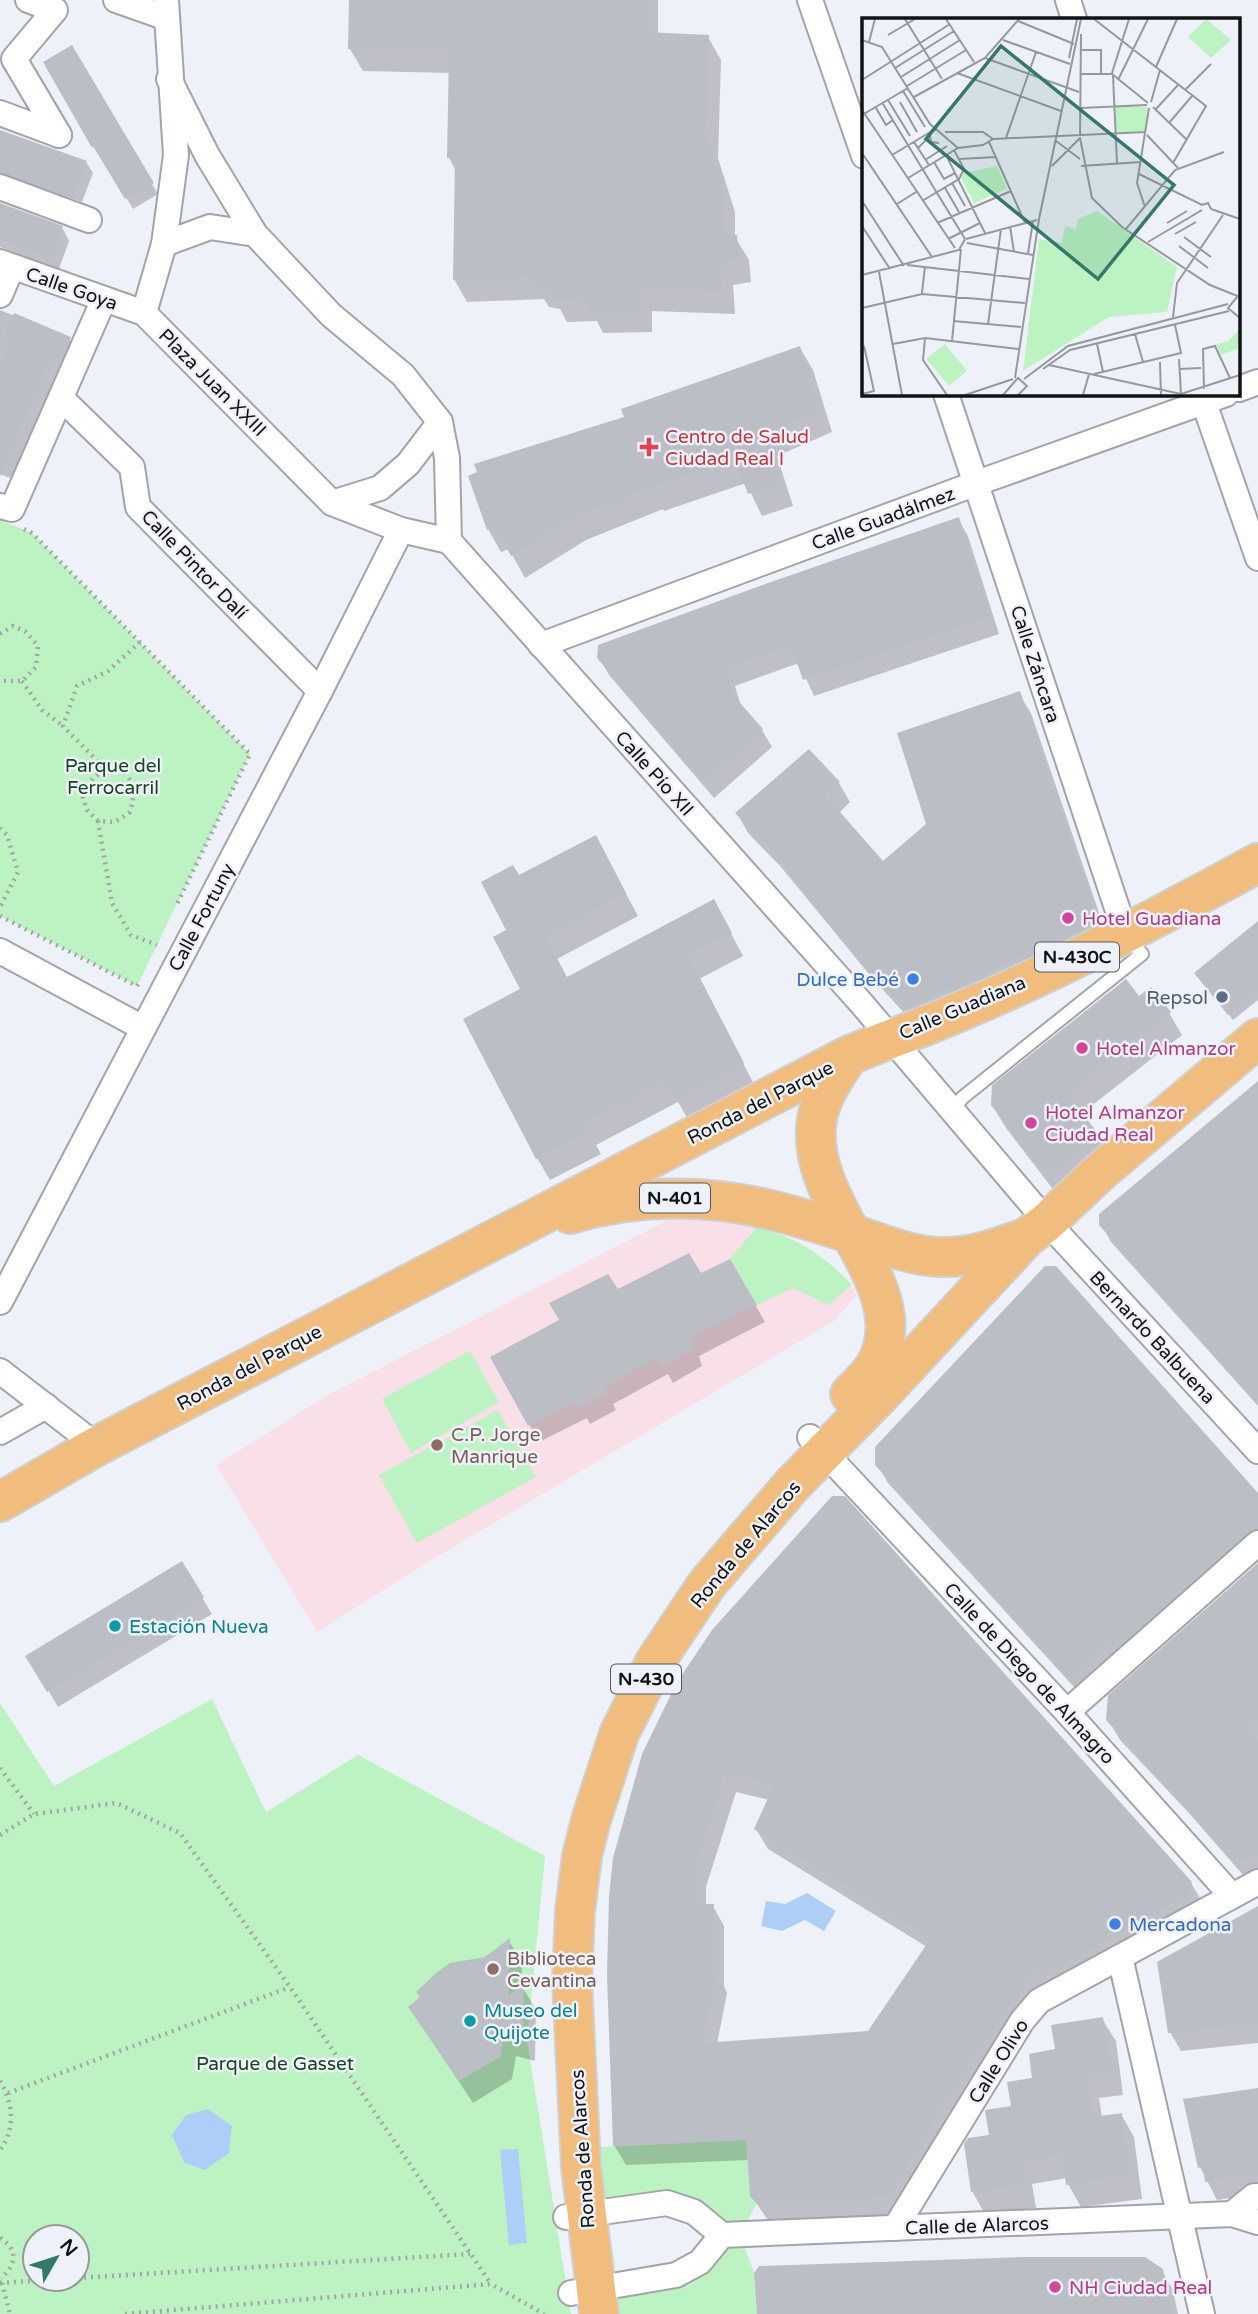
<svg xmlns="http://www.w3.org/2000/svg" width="1258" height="2314" font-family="'Varela Round',sans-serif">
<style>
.education{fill:#f9e0e8}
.green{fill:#bdf2c3;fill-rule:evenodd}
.water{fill:#adcff7}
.shadow{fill:#0003;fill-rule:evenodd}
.building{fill:#bcbec6;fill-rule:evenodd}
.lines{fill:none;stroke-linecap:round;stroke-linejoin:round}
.lane-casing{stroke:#a2a3ab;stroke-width:16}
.street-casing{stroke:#a2a3ab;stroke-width:28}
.highway-casing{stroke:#d0d0d0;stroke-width:42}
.path{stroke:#a4a5ab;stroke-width:4.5;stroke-dasharray:2 5;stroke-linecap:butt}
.lane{stroke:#fff;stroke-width:12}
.street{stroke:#fff;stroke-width:24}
.highway{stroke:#f0bd7e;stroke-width:38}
.health-dot{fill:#e0444e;stroke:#eff1f9;stroke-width:2.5}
.hotel-dot{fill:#d1479c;stroke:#eff1f9;stroke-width:2.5}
.shop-dot{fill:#3f7fe0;stroke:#eff1f9;stroke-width:2.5}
.service-dot{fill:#5c6f8a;stroke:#eff1f9;stroke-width:2.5}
.education-dot{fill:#8d6e63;stroke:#eff1f9;stroke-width:2.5}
.culture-dot{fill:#0f9aa8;stroke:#eff1f9;stroke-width:2.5}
.labels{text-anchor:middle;stroke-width:5;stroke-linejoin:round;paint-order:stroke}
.shield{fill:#eff1f9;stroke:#55565a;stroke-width:2}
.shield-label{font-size:18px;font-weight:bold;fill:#131316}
.street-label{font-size:19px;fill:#131316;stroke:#eff1f9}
.health-label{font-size:19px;fill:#be3a42;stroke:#eff1f9;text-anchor:start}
.park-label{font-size:19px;fill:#154821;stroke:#eff1f9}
.hotel-label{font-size:19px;fill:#b23c85;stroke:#eff1f9;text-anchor:start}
.shop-label{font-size:19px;fill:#366cbe;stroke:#eff1f9;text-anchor:end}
.service-label{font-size:19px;fill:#4e5e75;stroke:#eff1f9;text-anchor:end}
.education-label{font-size:19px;fill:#785e54;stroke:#eff1f9;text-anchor:start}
.culture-label{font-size:19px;fill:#0d838f;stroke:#eff1f9;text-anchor:start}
.inset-road{fill:none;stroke:#97989e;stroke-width:2}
.view{fill:#34786b;fill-opacity:0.15;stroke:#34786b;stroke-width:3.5}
.inset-edge{fill:none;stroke:#131316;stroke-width:3.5}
</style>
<rect width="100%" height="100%" fill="#eff1f9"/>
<path class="education" d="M695,1218L764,1229L800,1243L826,1261L845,1277L857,1295L834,1321L423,1565L317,1632L216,1465L326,1396L668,1220Z"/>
<g class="green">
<path d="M0,520L32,533L250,754L137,986L0,916Z"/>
<path d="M756,1228C793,1234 828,1258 852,1285L828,1305L793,1288L757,1305L730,1259Z"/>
<path d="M470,1351L499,1402L411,1453L382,1399Z"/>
<path d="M498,1410L536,1477L417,1543L379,1475Z"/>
<path d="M212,1699L266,1812L358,1755L545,1856L527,2041L571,2314H0V1703L54,1786ZM35,2237H77V2279H35Z"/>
<path d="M746,2140L750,2197L757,2203L740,2234L754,2273L757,2314H599L596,2289L700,2262L739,2234L694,2212L586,2215L580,2148Z"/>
</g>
<g class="water">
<path d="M807,1893L836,1911L824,1931L805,1920L782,1931L761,1926L766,1901L785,1904Z"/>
<path d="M208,2109L232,2126L229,2153L205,2170L184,2162L172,2135L186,2115Z"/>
<path d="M518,2149L527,2243L509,2245L500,2150Z"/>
</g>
<g class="shadow">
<path d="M350,0H658V35L708,37L721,60L718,158L735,212V237L749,260L751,282L733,285L735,314L652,311V332L603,333L597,321L567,322L560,309L549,307L544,299L467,302L454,279L456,171L449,158L450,73L363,71L350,49Z"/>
<path d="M71,47L158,194L133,209L100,154Z"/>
<path d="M0,132L86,162L93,173L82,202L0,173Z"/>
<path d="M0,207L63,229L69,241L59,269L0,247Z"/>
<path d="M0,310L69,338L78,353L70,372L60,368L22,458L20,482L0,474Z"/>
<path d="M800,348L813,370L832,432L777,456L793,506L762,516L746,483L664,511L663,509L586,540L525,578L509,549L501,552L488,529L626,418Z"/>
<path d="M958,519L968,536L999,634L814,696L799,663L735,686L741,706L762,730L772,747L714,798L609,675L599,657Z"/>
<path d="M1019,694L1031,713L1109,942L917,1027L873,979L781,867L748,833L737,813L839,783L850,802L839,813L883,864L928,824Z"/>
<path d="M608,860L638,916L557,959L567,979L726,924L743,956L699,979L755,1086L689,1121L678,1102L596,1145L601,1154L550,1180L537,1158L522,990L509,930L519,878Z"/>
<path d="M1258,924V1000L1233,1020L1200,979Z"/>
<path d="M1139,999L1169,1013L1182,1035L1081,1114L1099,1137L1111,1160L1063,1190L1052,1188L1006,1128L992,1105Z"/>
<path d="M1258,1091V1406L1111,1242L1101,1224Z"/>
<path d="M730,1261L765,1322L699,1356L702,1366L673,1383L668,1374L613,1404L616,1410L590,1424L587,1418L539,1442L492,1358L618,1291L700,1276Z"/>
<path d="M877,1464L1258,1496V1543L1084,1698L888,1483Z"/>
<path d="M182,1564L212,1614L58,1707L28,1656Z"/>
<path d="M1258,1565V1880L1244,1876L1188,1812L1120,1740L1108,1719Z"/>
<path d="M678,1683L1191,1883L1203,1903L1050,1984L899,2216L770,2223L752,2197L749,2160L626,2165L614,2145ZM736,1792L769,1800L756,1829L768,1849L927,1947L869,2032L717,2044L727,1993L724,1986V1926L713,1906H706V1887Z"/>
<path d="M1258,1909V2043L1181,2051L1170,2032Z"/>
<path d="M509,1941L522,1963L521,1990L523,1988L536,2010L535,2061L516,2056L512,2079L473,2103L410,2008L422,1998Z"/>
<path d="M1102,2019L1116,2041L1123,2095L1099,2098L1102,2117L1121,2114L1134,2137L1142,2199L1081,2207L1068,2184L1067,2178L1032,2184L1036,2208L985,2214L972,2191L991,2136L1057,2051Z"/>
<path d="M1258,2090V2194L1217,2200L1200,2167Z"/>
<path d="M1161,2270L1173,2290L1178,2314H759Z"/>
</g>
<g class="building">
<path d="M349,0H646V32L709,35L706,134L723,188V235H737L739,260L721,262L723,292L640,289V310L589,311L587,299L553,300L550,288L534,285V277L453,280L455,159L447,158L449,51L348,49Z"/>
<path d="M72,45L154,183L125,199L93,146L92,148L43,62Z"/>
<path d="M0,130L87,161L73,198L0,172Z"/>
<path d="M0,203L63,226L53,258L0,239Z"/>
<path d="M14,313L71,337L62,358L52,354L0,476V366L12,338L4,335Z"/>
<path d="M800,346L820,410L765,433L782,483L748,494L735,460L649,489V487L573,517L511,556L495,527L487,530L468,476L477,472L474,464L624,417L621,409Z"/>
<path d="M959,517L991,617L803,680L791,646L726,669L734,696L763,729L704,782L597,658L598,645L768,583Z"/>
<path d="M1020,691L1099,922L905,1008L860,960L768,847L735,813L809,749L840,782L825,795L883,861L926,824L897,733Z"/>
<path d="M596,835L626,893L545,936L567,977L714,899L732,933L688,955L744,1063L674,1099L664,1080L585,1121L589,1131L536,1159L463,1019L520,989L493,937L506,930L481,882L513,865L519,875Z"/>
<path d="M1258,921V991L1228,1015L1194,973Z"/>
<path d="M1126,979L1139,996L1151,987L1171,1012L1067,1093L1100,1136L1063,1165L1049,1168L1038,1166L991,1105L992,1085Z"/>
<path d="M1258,1081V1402L1099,1225V1214Z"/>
<path d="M689,1253L701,1273L730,1259L757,1305L690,1339L694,1348L662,1367L657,1359L605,1386L607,1393L579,1408L576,1402L528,1426L490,1357L559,1320L549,1303L608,1274L618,1289Z"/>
<path d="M1045,1266H1056L1258,1493V1529L1248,1532L1111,1653L1112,1640L1072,1681L875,1465V1447Z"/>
<path d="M832,1496H845L1192,1882L1189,1894L1044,1976L1042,1961L976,2054V2051L933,2117H936L888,2197L757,2203L750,2197L746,2140L613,2146L607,1975L609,1896L613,1858L642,1754L677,1682L712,1630ZM725,1772L774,1785L754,1829L931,1938L868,2031L703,2043L717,1971H713L714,1904H696V1866Z"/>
<path d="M182,1561L204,1597L47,1692L25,1656Z"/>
<path d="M1258,1563V1719L1247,1728L1258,1740V1856L1248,1861L1231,1857L1106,1720L1108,1695Z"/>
<path d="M1258,1906V2024L1168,2033L1157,1962Z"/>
<path d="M510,1938L508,1995L524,1986L523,2039L504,2034L500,2057L459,2081L408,2007L420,1997L416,1992L436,1973L450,1963L485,1957Z"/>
<path d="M1103,2017L1112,2072L1088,2076L1093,2117L1122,2113L1130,2176L1066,2185L1062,2155L1020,2162L1024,2185L971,2192L964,2144L968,2138L989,2135L985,2110L1011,2106L1007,2082L1032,2078L1029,2054L1055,2049L1051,2025Z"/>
<path d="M1258,2088V2174L1205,2182L1203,2167L1198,2168L1183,2099Z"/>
<path d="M1022,2257H1145L1163,2269L1173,2314H757L754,2273L759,2266Z"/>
</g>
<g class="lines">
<defs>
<path id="lane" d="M953,1111L962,1098L1142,954L1127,937"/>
<g id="street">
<path d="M28,0L55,10L14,59L59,135"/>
<path d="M116,0L167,18"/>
<path d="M810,0L864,156"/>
<path d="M1068,0L1074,19"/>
<path d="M169,79L207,155L255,234L331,315L403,375L440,422L447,458L449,541"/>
<path d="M0,113L59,135"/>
<path d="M0,187L89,220"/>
<path d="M164,244L210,227L255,234"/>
<path d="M0,262L144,313L332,503L401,530L449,541"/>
<path d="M0,295L12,267"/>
<path d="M144,313L164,244L176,155L166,0"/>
<path d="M1239,389L1258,382"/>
<path d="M946,394L1126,935"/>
<path d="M1201,394L1258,558"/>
<path d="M61,398L132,467L138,507L320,691"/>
<path d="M332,503L380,488L408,464L440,422"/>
<path d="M0,506L12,509L104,299"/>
<path d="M449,541L862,1004L1047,1222L1258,1451"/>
<path d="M541,645L977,483L1226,394"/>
<path d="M0,951L143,1028"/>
<path d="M0,1302L320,691L401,530"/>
<path d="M0,1371L97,1446"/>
<path d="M0,1432L46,1406"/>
<path d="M810,1437L1067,1712L1232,1896"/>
<path d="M1067,1712L1258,1543"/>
<path d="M1120,1957L1202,2314"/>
<path d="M1232,2214L1254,2196H1258"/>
<path d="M566,2217L667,2203L694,2212L722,2235"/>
<path d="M895,2228L1022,2021L1039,2001L1258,1882"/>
<path d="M722,2235L1232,2214L1258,2222"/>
<path d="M571,2293L676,2275L700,2262L722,2235"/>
</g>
<g id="highway">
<path d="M848,1056C836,1076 821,1095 817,1119C802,1206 921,1288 875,1366C869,1376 859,1385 850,1394"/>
<path d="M570,1214C637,1194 707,1194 775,1211C806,1219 837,1229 867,1239C890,1247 914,1256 939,1257C969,1258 995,1249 1022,1239"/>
<path d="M0,1502L97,1446L848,1056C878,1043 908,1033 937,1021C1048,976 1153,920 1258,863"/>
<path d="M599,2314L581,2167L572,1980L575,1911L582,1856L591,1820L619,1734L655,1662L707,1584L792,1485L883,1392L1027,1237L1047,1222L1100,1172L1258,1038"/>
</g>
</defs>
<use href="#lane" class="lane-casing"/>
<use href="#street" class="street-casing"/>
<use href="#highway" class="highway-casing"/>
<g class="path">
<path d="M24,529L32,533L250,754L176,906"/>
<path d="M0,634L13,626L26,632L38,646L36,667L22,681H0"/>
<path d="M22,681L42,710L63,726"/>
<path d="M105,769H121C136,783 135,794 130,812L115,822L98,821L87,810L82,795L93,778L105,769L63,726L77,686L108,671L141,641"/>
<path d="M98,821L112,903L131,935L157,945"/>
<path d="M0,828L7,835L18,872L0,907"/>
<path d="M0,916L119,977L137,986L139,983"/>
<path d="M0,1768L34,1814"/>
<path d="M0,1835L34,1814L116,1803L180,1833L290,1987L491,2284"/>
<path d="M0,2081C13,2102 16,2129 0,2150"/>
<path d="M8,2093L290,1987"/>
<path d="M0,2238C19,2250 16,2265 1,2278"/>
<path d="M77,2278L470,2254"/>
<path d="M0,2283L60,2279"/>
<path d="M2,2283L10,2314"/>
<path d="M125,2314L491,2284L544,2314"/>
</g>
<use href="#lane" class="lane"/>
<use href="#street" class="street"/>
<use href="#highway" class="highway"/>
</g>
<path class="health-dot" d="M645.5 436.5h7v7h7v7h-7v7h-7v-7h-7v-7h7z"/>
<g class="hotel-dot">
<circle cx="1068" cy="918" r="7"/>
<circle cx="1082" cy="1048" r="7"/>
<circle cx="1031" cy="1123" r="7"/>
<circle cx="1055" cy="2287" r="7"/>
</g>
<g class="shop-dot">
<circle cx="913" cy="979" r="7"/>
<circle cx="1115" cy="1924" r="7"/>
</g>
<circle class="service-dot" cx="1222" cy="997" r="7"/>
<g class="education-dot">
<circle cx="437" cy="1445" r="7"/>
<circle cx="493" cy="1969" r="7"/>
</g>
<g class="culture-dot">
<circle cx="115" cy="1626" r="7"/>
<circle cx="470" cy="2021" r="7"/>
</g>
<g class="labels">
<g class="shield">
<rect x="1035" y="942.5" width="84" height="29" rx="5"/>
<rect x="640" y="1183.5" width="70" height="29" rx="5"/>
<rect x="611" y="1664.5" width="70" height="29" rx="5"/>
</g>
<g class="shield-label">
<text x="1077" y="963">N-430C</text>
<text x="675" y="1204">N-401</text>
<text x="646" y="1685">N-430</text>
</g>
<g class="street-label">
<text transform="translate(72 288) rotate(19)" y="7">Calle Goya</text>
<text transform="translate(213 382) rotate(45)" y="7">Plaza Juan XXIII</text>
<text transform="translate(883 518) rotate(-20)" y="7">Calle Guadálmez</text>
<text transform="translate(195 564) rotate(46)" y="7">Calle Pintor Dalí</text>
<text transform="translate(1036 664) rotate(72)" y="7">Calle Záncara</text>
<text transform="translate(655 773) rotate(48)" y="7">Calle Pío XII</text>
<text transform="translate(201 917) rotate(-62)" y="7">Calle Fortuny</text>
<text transform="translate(962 1007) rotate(-23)" y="7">Calle Guadiana</text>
<text transform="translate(760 1102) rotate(-27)" y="7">Ronda del Parque</text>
<text transform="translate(1153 1337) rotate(47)" y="7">Bernardo Balbuena</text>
<text transform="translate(249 1367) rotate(-28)" y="7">Ronda del Parque</text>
<text transform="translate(745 1544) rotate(-50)" y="7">Ronda de Alarcos</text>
<text transform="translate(1030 1673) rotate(47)" y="7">Calle de Diego de Almagro</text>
<text transform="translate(998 2061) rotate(-58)" y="7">Calle Olivo</text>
<text transform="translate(582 2149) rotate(-94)" y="7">Ronda de Alarcos</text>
<text transform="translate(977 2225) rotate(-2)" y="7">Calle de Alarcos</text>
</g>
<g class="health-label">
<text x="665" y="443">Centro de Salud<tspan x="665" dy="22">Ciudad Real I</tspan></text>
</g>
<g class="park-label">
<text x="113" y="772">Parque del<tspan x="113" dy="22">Ferrocarril</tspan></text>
<text x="275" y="2070">Parque de Gasset</text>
</g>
<g class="hotel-label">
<text x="1082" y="925">Hotel Guadiana</text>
<text x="1096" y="1055">Hotel Almanzor</text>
<text x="1045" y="1119">Hotel Almanzor<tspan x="1045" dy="22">Ciudad Real</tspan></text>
<text x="1069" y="2294">NH Ciudad Real</text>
</g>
<g class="shop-label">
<text x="899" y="986">Dulce Bebé</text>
<text x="1129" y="1931" text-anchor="start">Mercadona</text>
</g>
<g class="service-label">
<text x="1208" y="1004">Repsol</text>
</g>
<g class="education-label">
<text x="451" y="1441">C.P. Jorge<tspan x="451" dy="22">Manrique</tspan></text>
<text x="507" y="1965">Biblioteca<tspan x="507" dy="22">Cevantina</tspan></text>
</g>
<g class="culture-label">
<text x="129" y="1633">Estación Nueva</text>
<text x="484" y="2017">Museo del<tspan x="484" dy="22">Quijote</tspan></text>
</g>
</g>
<g transform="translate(862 18)">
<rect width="378" height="378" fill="#eff1f9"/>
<path d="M344,1L369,22L349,40L326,19ZM253,88L285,89L284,114L254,115ZM135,148L145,171L112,185L97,156ZM235,193L315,249L305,294L247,299L161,353L177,221L200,225L203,208L214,211L216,201ZM378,311V330L359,337L354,326L365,324ZM83,326L105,353L87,368L64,341Z" fill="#bdf2c3"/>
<path class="inset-road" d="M43,1L80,61M84,1L112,44M232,1L344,88L311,145M156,3L212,26M219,16L218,120L230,180L260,209L348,267L378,279M26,17L53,1M0,22L20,29L68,106L96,130M141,22L208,46M7,24L13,1M220,32H239V56M123,40L217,74M207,40L215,1M294,49L315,1M33,50L92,13M95,55L199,93M250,55L267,1M218,56H250L286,85M251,58L255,145M39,59L98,22M0,62L88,6M256,62L286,1M45,68L104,32M324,71L349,46M41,73L63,109M52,79L123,40L157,1M26,82L48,118M38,84L55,114M289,84L298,52M21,86L103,221M291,89L325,122M14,90L24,107L31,102M219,90L285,87M294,91L316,67M0,92L93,230M0,97L46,70M307,105L330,78M83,114H121L131,121M285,117L316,150M144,120L174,34M131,121L284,114M194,123L218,141M52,124L67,147M127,124L163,205M56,130L68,118L69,124L77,125M0,135L70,239M30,137L75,110M84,137L123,215M97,141L134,139M63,142L85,128M72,144L82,161L93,155M190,148L218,120M219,148L279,144M277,156L340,187L346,185L349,191M46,160L96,130L121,127L131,121M90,165L103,188M83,170L97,194M0,183L42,248M60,183L97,161L102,151L92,132M35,186L54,174M283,189L275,165L287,90M349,191L378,201M75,205L149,173M305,205L325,193M0,208L28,251M148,208L152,234M264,211L313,152L362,134M313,216L334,204M322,219L349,239M86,221L118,205M104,221L175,202M286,224L340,192M105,225L171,237M317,228L346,250M166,235L171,203M45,247L167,261M17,254L40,377M0,257L97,232L103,221M60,275L63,248M375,279L366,290L378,300M0,290L60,276L163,285M311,299L315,265L361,197M91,303L159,309M126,306L139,211M273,316L281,344M63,320L61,342L85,377M90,323L99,231M31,326L63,320L157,331M235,326L241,354M317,341L319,376M298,344L299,377M187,347L319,376L378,357M181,351L208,332L367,293M317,351L339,350M232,356L319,335L313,307M153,360L177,201L219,1M162,361L206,328L366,286M342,371L341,331L353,328L368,360M0,376L12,373L2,328M103,377L151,361M141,377L156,360L165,368L156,377M221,377L227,356"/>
<path class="view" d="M139,28L312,167L236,261L64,121Z"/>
<rect width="378" height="378" class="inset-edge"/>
</g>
<g transform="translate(56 2258) rotate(51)"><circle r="33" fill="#eff1f9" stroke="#97989e" stroke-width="2"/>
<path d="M0-5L12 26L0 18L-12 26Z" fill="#34786b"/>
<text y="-10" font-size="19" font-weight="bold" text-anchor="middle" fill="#131316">N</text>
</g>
</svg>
